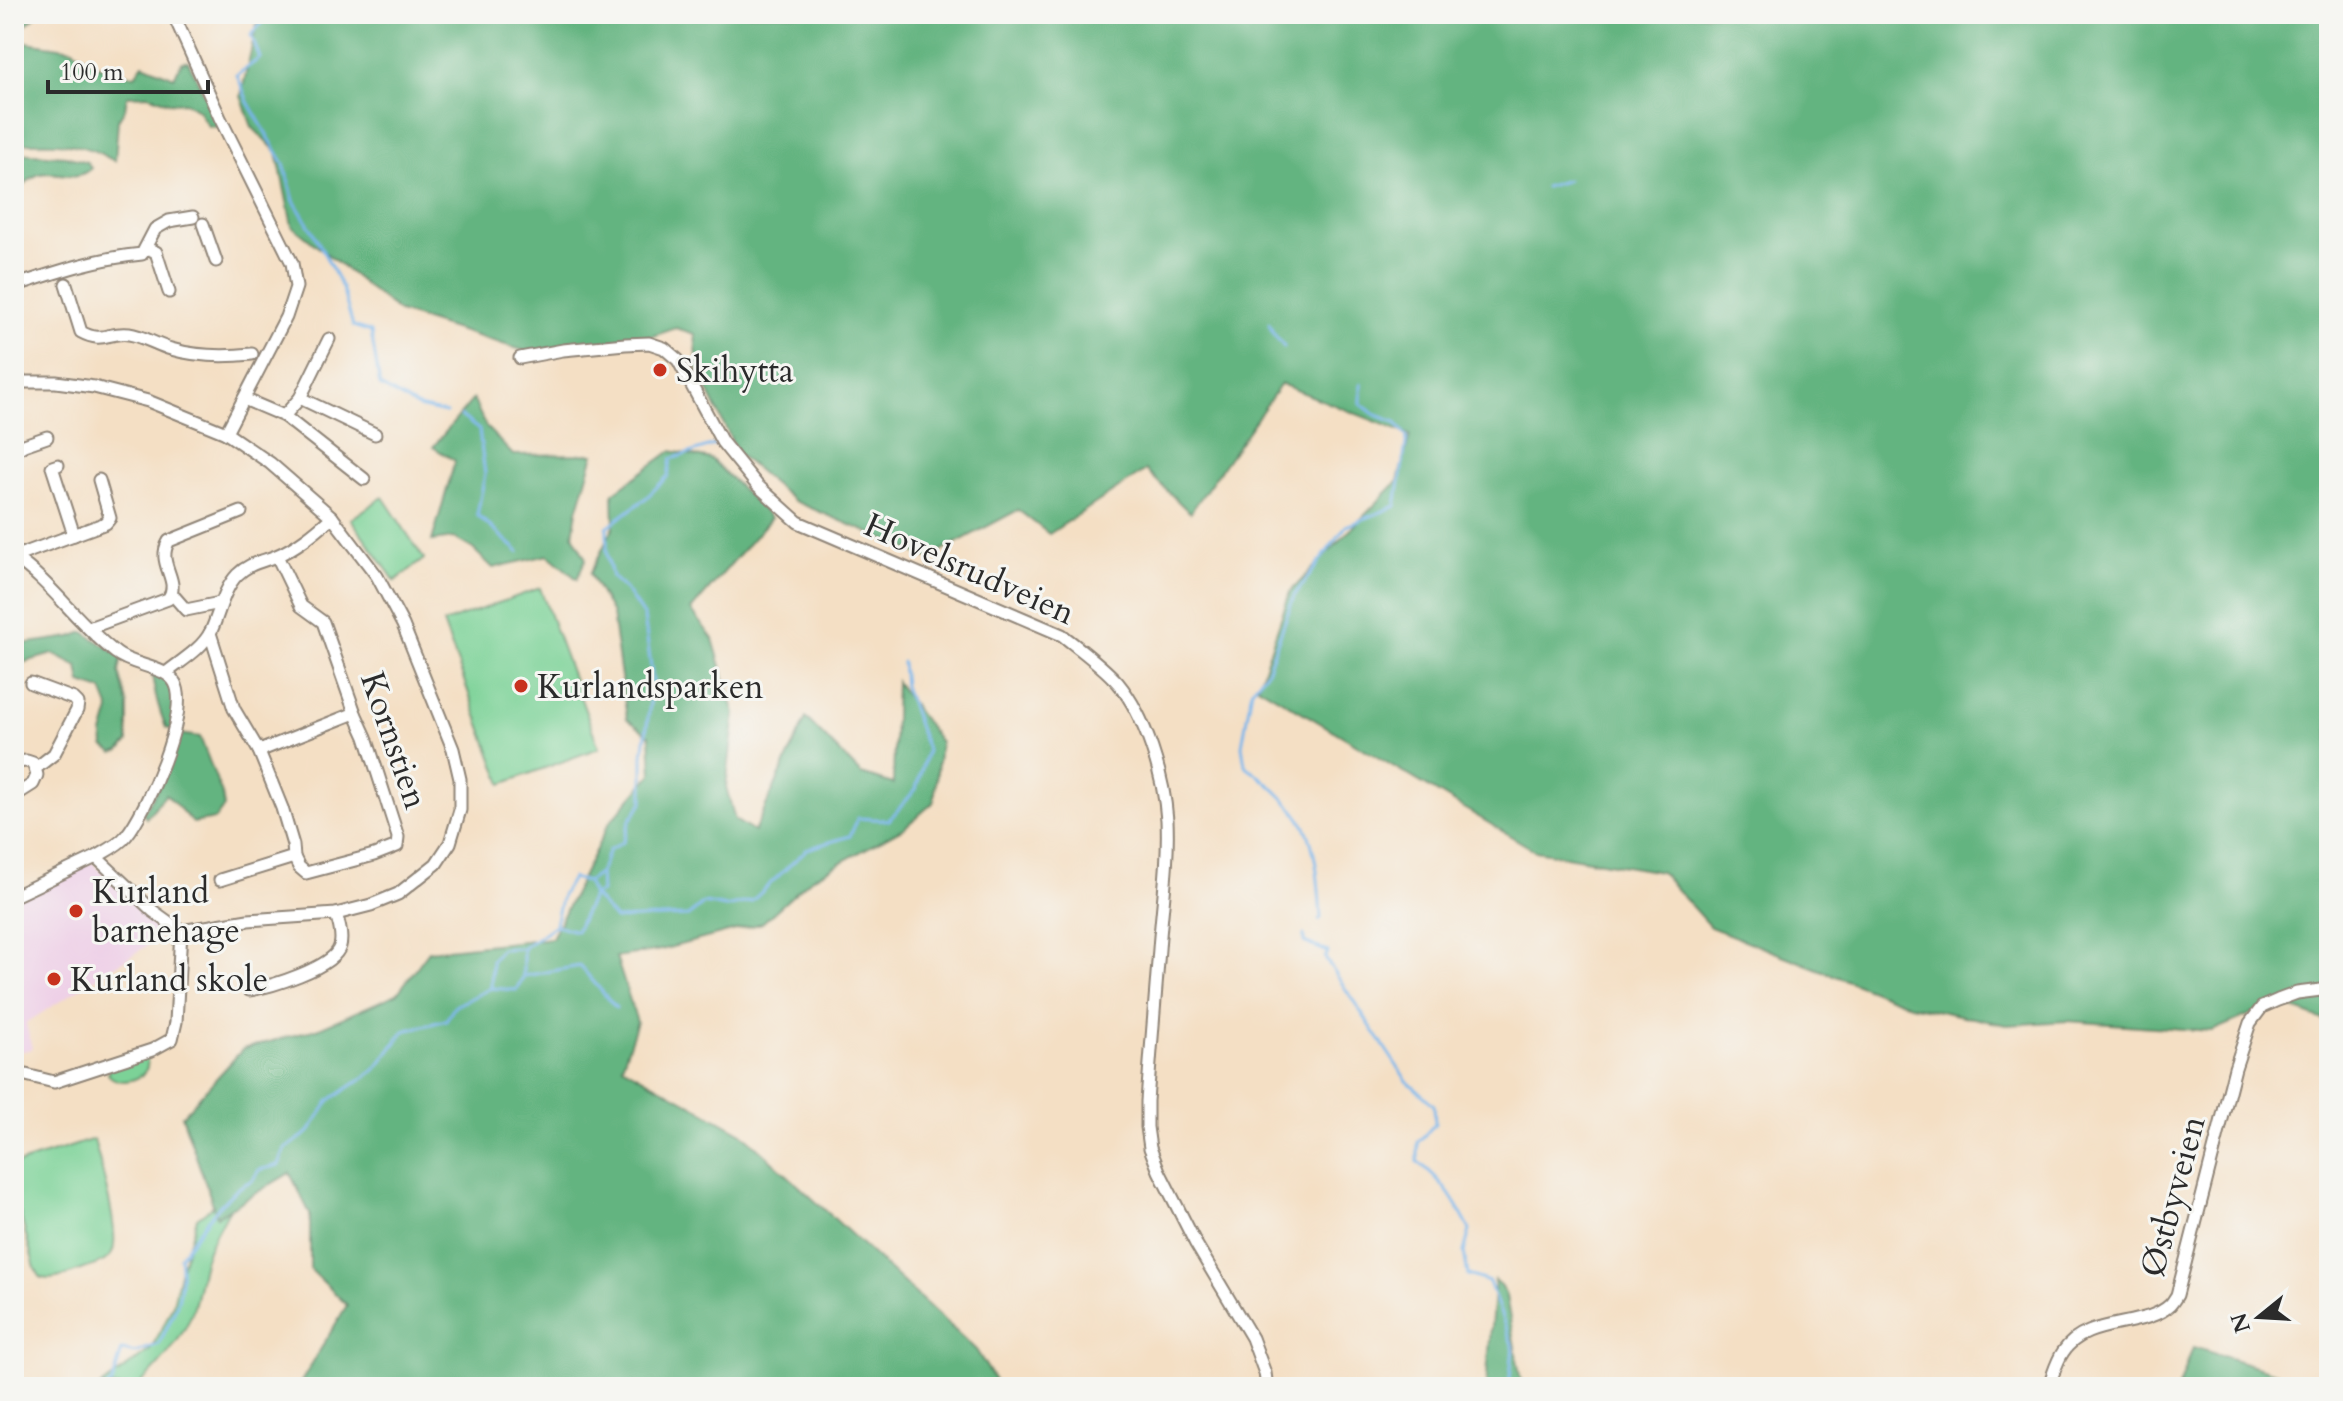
<svg xmlns="http://www.w3.org/2000/svg" width="2343" height="1401" font-family="Cardo,serif">
<style>
.built{fill:#eed0e7}
.green{fill:#7bd297;stroke:#537e61;stroke-width:2}
.forest{fill:#64b480;stroke:#487056;stroke-width:2}
.lines{fill:none;stroke-linecap:round;stroke-linejoin:round}
.stream{stroke:#79b6eb;stroke-width:3}
.street-casing{stroke:#908578;stroke-width:15}
.street{stroke:#fff;stroke-width:11}
.poi-dot{fill:#c8321e;stroke:#f6f6f2;stroke-width:3}
.labels{text-anchor:middle;stroke-width:6;stroke-linejoin:round;paint-order:stroke}
.poi-label{font-size:34px;fill:#2b2b2b;stroke:#f6f6f2;text-anchor:start}
.street-label{font-size:34px;fill:#2b2b2b;stroke:#f6f6f2}
</style>
<rect width="100%" height="100%" fill="#f6f6f2"/>
<filter id="ink" filterUnits="userSpaceOnUse"><feTurbulence type="fractalNoise" baseFrequency=".0125" numOctaves="2"/><feDisplacementMap in="SourceGraphic" scale="16" xChannelSelector="R" yChannelSelector="G"/><feConvolveMatrix kernelMatrix="1 2 1 2 8 2 1 2 1" color-interpolation-filters="sRGB"/></filter>
<filter id="wash" filterUnits="userSpaceOnUse"><feTurbulence type="fractalNoise" baseFrequency=".006" numOctaves="4" result="noise"/><feDisplacementMap in="SourceGraphic" scale="32" xChannelSelector="R" yChannelSelector="G"/><feGaussianBlur stdDeviation="1.8" result="paint"/><feColorMatrix in="noise" values="0 0 0 0 0 0 0 0 0 0 0 0 0 0 0 0 0 1.4 0 .05"/><feComposite in="paint" operator="in"/></filter>
<g filter="url(#wash)">
<rect width="100%" height="100%" fill="#f4dfc4"/>
<path class="built" d="M92,862L162,936L26,1023L32,1049L14,1053V900Z"/>
<g class="green">
<path d="M383,497L424,559L395,581L351,519Z"/>
<path d="M540,588L599,748L502,784L443,623Z"/>
<path d="M146,1057C155,1078 119,1089 108,1074L109,1068Z"/>
<path d="M94,1139C99,1161 123,1239 111,1255C105,1263 92,1266 83,1269C69,1274 56,1281 41,1278L35,1268L14,1192V1165Z"/>
<path d="M213,1206L217,1216L230,1209C220,1224 211,1240 205,1258C200,1276 198,1295 192,1313C182,1340 158,1367 137,1387H100L150,1350L162,1329L173,1304L181,1269L197,1218Z"/>
</g>
<g class="forest">
<path d="M18,14H38L19,31L26,42L73,49L98,66L124,74L135,75L143,64L174,77L182,62L188,61L217,121L216,127L208,126L198,110L185,102L171,103L148,95L127,96L125,109L118,120L115,161C107,158 100,152 92,150C67,141 40,142 14,144V19Z"/>
<path d="M259,14H2329V1022L2277,1003L2212,1031L2067,1021L2007,1025L1910,1005L1710,927L1661,872L1536,851L1258,686L1290,592L1398,481L1410,435L1281,384L1190,513L1146,470L1049,534L1018,510L928,558L794,501L738,454L698,370L695,334L676,328L650,337L525,351L399,312L292,226L277,152L252,127L241,96Z"/>
<path d="M14,153L66,156L87,162L91,168C76,183 59,170 40,174C32,176 24,185 18,190L14,191Z"/>
<path d="M473,399L486,427L513,455L594,454L577,511L573,535L586,559L577,579L548,555L493,568L473,549L454,538L432,541L455,461L433,447Z"/>
<path d="M671,451L711,459L771,518L691,610L713,639L735,714L726,787L735,820L754,832L806,718L861,774L893,784L896,682L940,742L934,802L904,828L812,878L762,923L661,950L616,957L637,1022L622,1066L742,1133L976,1350L999,1387H298L347,1305L310,1269V1214L290,1173L217,1216L182,1116L243,1049L317,1029L397,994L429,951L552,938L609,823L652,774L650,736L627,719L612,614L590,574L614,526L613,493Z"/>
<path d="M84,632L122,657L119,672L128,706V742L120,751L113,753L104,746L103,734L110,710L102,690L81,683L78,667L53,654L22,663L14,662V645L71,637Z"/>
<path d="M153,672L171,681L175,699L172,730L166,728C161,715 151,685 153,672Z"/>
<path d="M179,734L200,737L222,794L224,807L215,819L193,823L166,794L146,818L143,813L165,777Z"/>
<path d="M1495,1280L1501,1285L1506,1296L1522,1387H1486Z"/>
<path d="M2193,1347L2278,1373L2275,1387H2179Z"/>
</g>
<g class="lines">
<g class="stream">
<path d="M270,14L251,35L260,58L237,75L248,102L284,164L294,201L313,232L342,288L353,326L371,332L380,386L418,407L446,413"/>
<path d="M1545,187L1568,180"/>
<path d="M1269,324L1273,333L1284,347"/>
<path d="M461,416L479,430L485,474L477,515L519,552"/>
<path d="M587,882L593,895L615,919L688,916L704,903L726,907L752,901L807,849L850,836L858,818L889,820L916,789L927,750L904,686L902,662"/>
<path d="M1319,920L1321,918C1319,891 1318,862 1309,836C1300,810 1267,781 1245,765L1242,746L1252,689L1267,671L1294,596L1346,526L1396,506L1407,437L1395,422L1374,414L1361,404V384"/>
<path d="M555,924L562,895L572,878L587,882L600,873"/>
<path d="M1304,935V942L1328,952L1325,958L1407,1081L1434,1105L1435,1124L1418,1142V1162C1443,1180 1456,1203 1470,1230L1464,1252L1468,1275L1489,1282L1513,1347L1509,1387"/>
<path d="M524,976L580,966L616,1008"/>
<path d="M491,988L492,960L501,949L523,948"/>
<path d="M108,1387L112,1384L122,1350L135,1353L159,1344C175,1311 185,1295 180,1257C195,1236 228,1188 252,1181L259,1170L279,1165L285,1149L309,1132L330,1100L375,1070L404,1031L446,1020L455,1006L491,988L516,990L523,977V948L555,925L576,931L593,895L601,892L600,873L609,850L623,842L630,820L643,802V755L653,681L644,617L625,589L612,577L607,554V527L646,498L668,476L671,459L714,445"/>
</g>
</g>
</g>
<g filter="url(#ink)">
<g class="lines">
<defs>
<g id="street">
<path d="M175,18L220,118L292,263L296,287L286,317L226,433"/>
<path d="M203,224L216,261"/>
<path d="M146,248L156,252L169,292"/>
<path d="M66,284L81,332C103,344 109,331 129,334C143,336 157,345 171,349C198,357 224,357 252,354"/>
<path d="M14,286C56,272 97,258 142,254L155,229L169,221L193,217"/>
<path d="M520,358L563,350L625,344L649,343L664,348L678,360L722,442L757,485L798,522L1062,635C1081,650 1102,665 1118,683C1146,717 1164,777 1167,820C1169,863 1162,906 1159,949C1155,1000 1151,1051 1147,1101V1127L1150,1148L1159,1171L1196,1244L1252,1338L1265,1373L1267,1387"/>
<path d="M14,382H56L94,387L148,401L226,433L270,463L332,517L377,576L403,625L453,749L460,779V810L450,843L436,864L398,894L371,905L336,914L248,920L181,931"/>
<path d="M300,398L375,434"/>
<path d="M244,399L284,416L300,398L329,339"/>
<path d="M284,416L364,479"/>
<path d="M14,451L24,445L47,437"/>
<path d="M58,465L52,467L74,535"/>
<path d="M277,556L301,606L323,622L355,713L366,737L398,837L397,846L374,855L306,873L299,867L294,857"/>
<path d="M14,557C52,583 79,625 116,653C132,666 166,666 175,683C191,711 146,812 126,836C119,845 106,851 96,857"/>
<path d="M14,557L106,523L110,518L99,480"/>
<path d="M172,594L186,610L220,603"/>
<path d="M89,628L168,599C182,580 155,564 169,541L241,512"/>
<path d="M210,633L234,709L259,751L282,808L293,845L294,857L220,880"/>
<path d="M166,673C182,660 202,649 211,631C220,612 223,590 237,575C249,563 261,562 276,556C296,548 315,532 332,517"/>
<path d="M31,683L74,699L78,703L77,710L54,754L36,768"/>
<path d="M259,751L355,713"/>
<path d="M14,762L27,761L33,763L37,775L33,784L14,796"/>
<path d="M14,896L96,857L153,911L181,931"/>
<path d="M249,990C269,987 334,968 340,946C343,936 339,923 336,914"/>
<path d="M14,1072L54,1082L152,1050L172,1039L176,1022L181,931"/>
<path d="M2048,1387C2053,1376 2056,1362 2063,1352C2085,1317 2145,1329 2170,1305C2173,1302 2175,1298 2177,1295L2235,1068L2250,1023L2262,1007L2278,1000L2297,993L2329,989"/>
</g>
</defs>
<use href="#street" class="street-casing"/>
<use href="#street" class="street"/>
</g>
</g>
<g class="poi-dot">
<circle cx="660" cy="370" r="8"/>
<circle cx="521" cy="686" r="8"/>
<circle cx="76" cy="911" r="8"/>
<circle cx="54" cy="979" r="8"/>
</g>
<g class="labels">
<g class="poi-label">
<text x="676" y="382">Skihytta</text>
<text x="537" y="698">Kurlandsparken</text>
<text x="92" y="903">Kurland<tspan x="92" dy="39">barnehage</tspan></text>
<text x="70" y="991">Kurland skole</text>
</g>
<g class="street-label">
<text transform="translate(970 568) rotate(24)" y="12">Hovelsrudveien</text>
<text transform="translate(395 740) rotate(71)" y="12">Kornstien</text>
<text transform="translate(2172 1196) rotate(-75)" y="12">Østbyveien</text>
</g>
</g>
<rect width="2343" height="1401" fill="none" stroke="#f6f6f2" stroke-width="48"/>
<g transform="translate(2259 1317) rotate(252)" stroke="#f6f6f2" stroke-width="6" paint-order="stroke">
<path d="M0-6L14 30L0 20L-14 30Z" fill="#2b2b2b"/>
<text y="-12" font-size="22" font-weight="bold" text-anchor="middle" fill="#2b2b2b">N</text>
</g>
<path d="M48 80v12h160v-12" fill="none" stroke="#2b2b2b" stroke-width="4"/>
<text x="60" y="80" font-size="24" fill="#2b2b2b" stroke="#f6f6f2" stroke-width="6" paint-order="stroke">100 m</text>
</svg>
